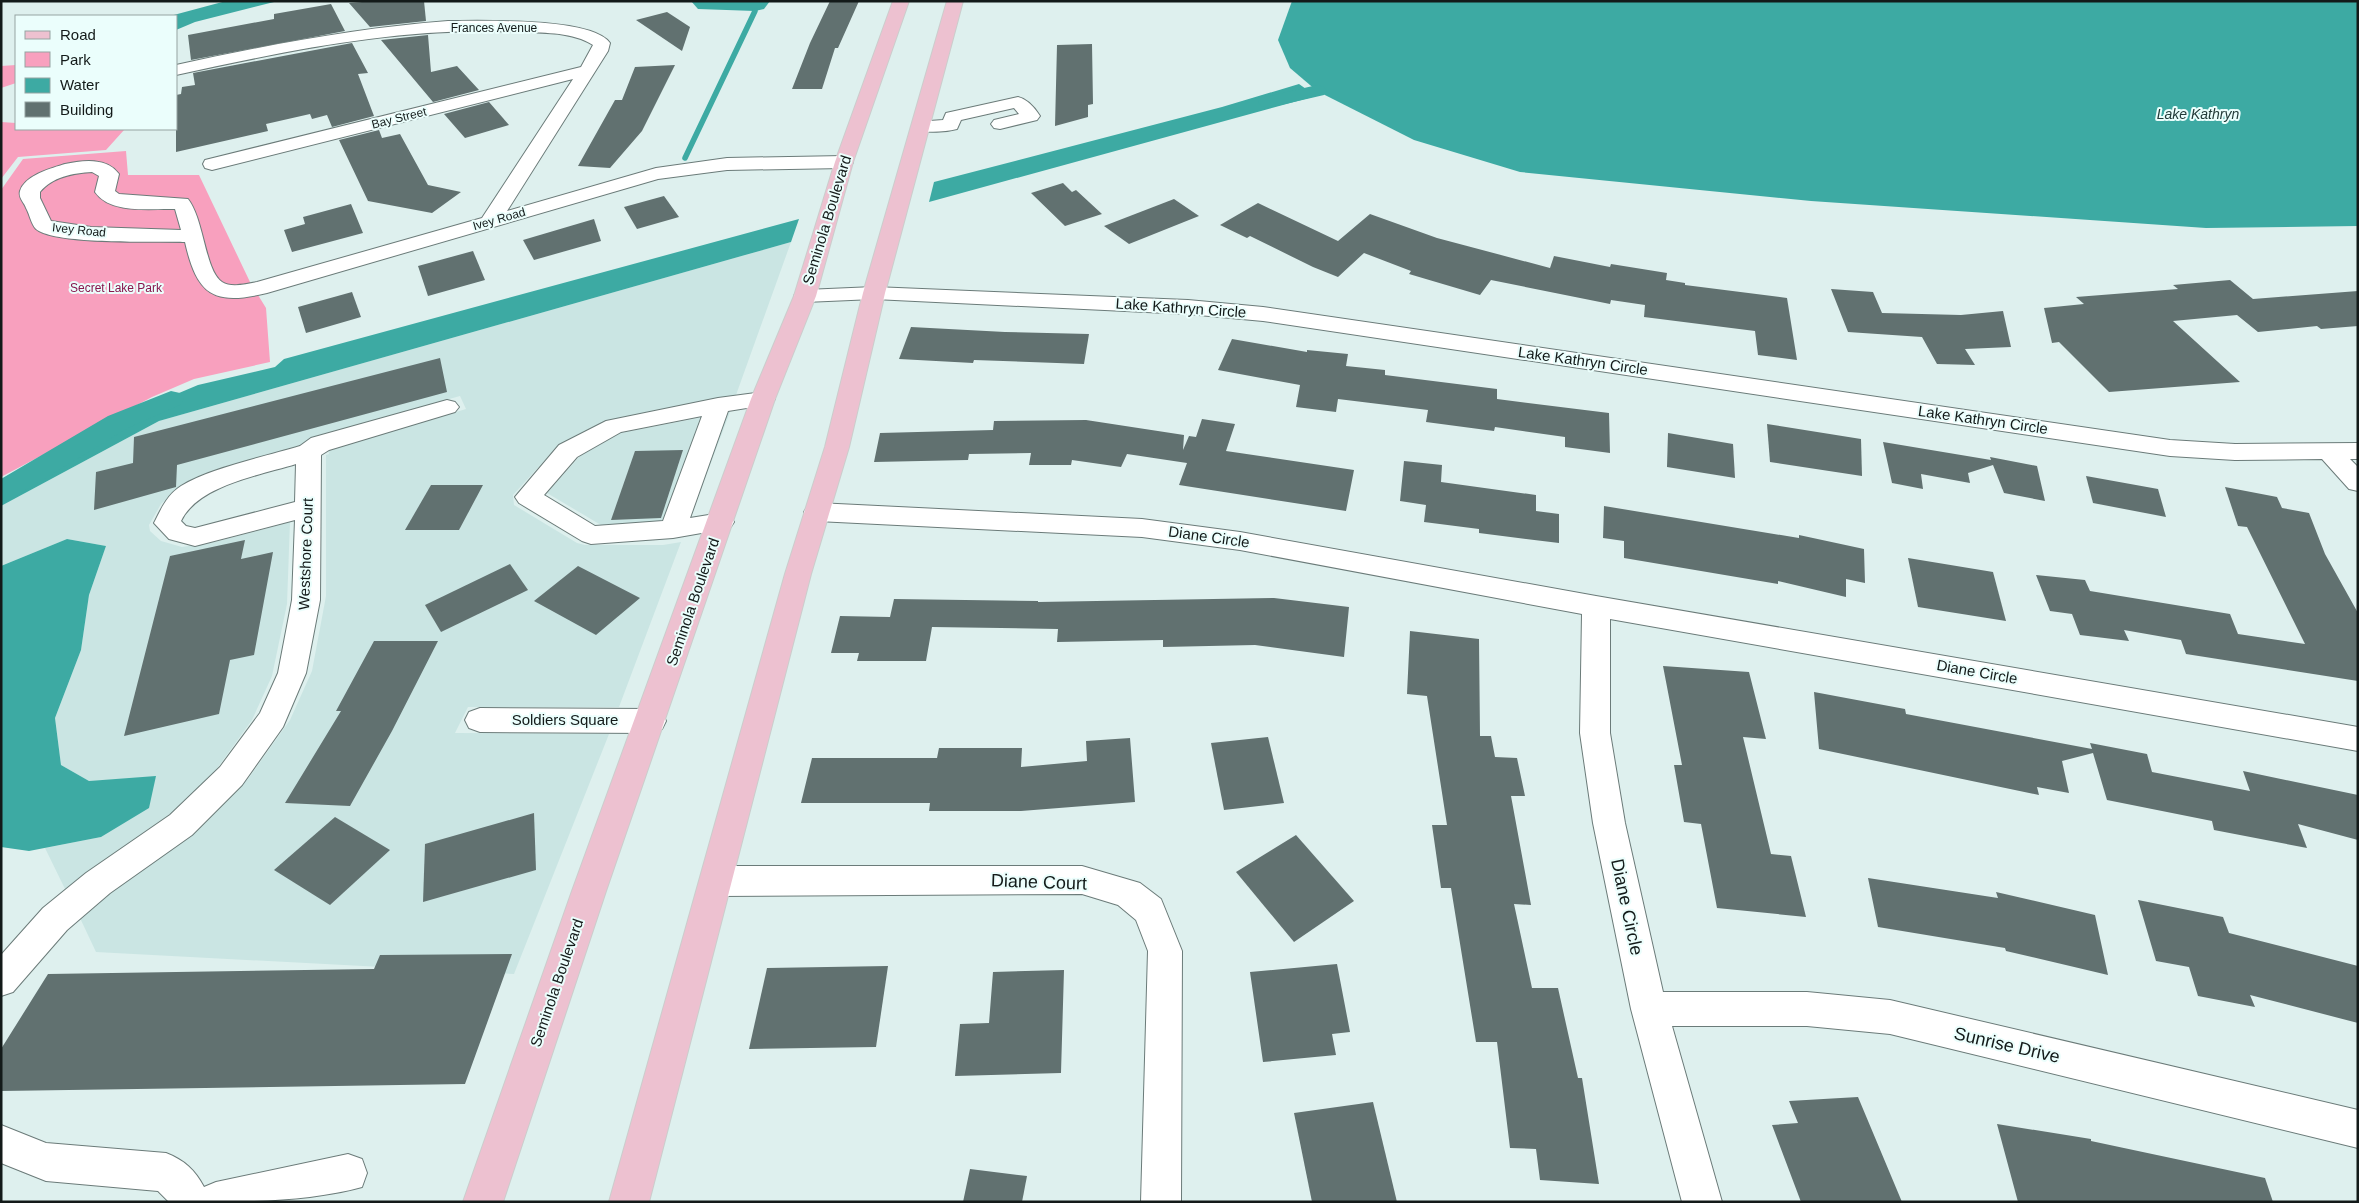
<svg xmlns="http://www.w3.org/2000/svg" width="2359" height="1203" font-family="Arial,sans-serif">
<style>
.built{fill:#cae5e3}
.green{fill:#f8a0be}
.water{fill:#3daaa3}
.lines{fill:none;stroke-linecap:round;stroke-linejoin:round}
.stream{stroke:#3daaa3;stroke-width:5.5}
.canal{fill:#3daaa3;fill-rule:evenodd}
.building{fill:#617170}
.minor-casing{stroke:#6b7b79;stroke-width:2}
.major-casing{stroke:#cbcdcc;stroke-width:2}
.minor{fill:#fff;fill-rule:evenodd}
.major{fill:#edc1d0;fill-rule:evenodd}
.labels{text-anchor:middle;stroke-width:4;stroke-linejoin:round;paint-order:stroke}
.far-street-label{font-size:12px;fill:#131a19;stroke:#ebfefc}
.far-park-label{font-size:12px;fill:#87174d;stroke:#ebfefc}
.far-water-label{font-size:14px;font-style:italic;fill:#233b39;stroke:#ebfefc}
.street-label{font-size:15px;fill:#131a19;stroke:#ebfefc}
.near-street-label{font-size:18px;fill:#131a19;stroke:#ebfefc}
</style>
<rect width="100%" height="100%" fill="#def0ee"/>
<g class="built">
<path d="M791,242L736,395L604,421L554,450L513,495L514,505L577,543L585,545H663L681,542L619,707H468L455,733L609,734L514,974L96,952L80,918L112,890L193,833L248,779L290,720L312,671L326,596V455L329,454L328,450L466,409L460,396L317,436L300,446L176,490L161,504L149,525L150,531L161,541L182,547L219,541L290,522L287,604L272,676L252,720L213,774L166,819L66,891L45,848L101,837L156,777L89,781L61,765L55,718L81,650L89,595L106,546L67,539L1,566V506L159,421Z"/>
<path d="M730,412L689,521L670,524L601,525L547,493L581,455L620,433Z"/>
</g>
<g class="green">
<path d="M16,65V83L1,88V66Z"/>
<path d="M1,122L16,123V129L124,130L106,150L18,157L1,179Z"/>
<path d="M126,151L128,175H199L250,282L266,308L270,362L194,379L152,397L1,477V190L23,159Z"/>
</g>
<g class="water">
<path d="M226,1H278L195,22L176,30V16H170Z"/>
<path d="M691,1H770L764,9L755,11L698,9Z"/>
<path d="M1292,1H2358V226L2206,228L1811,201L1520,172L1414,140L1317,91L1290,68L1278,40Z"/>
<path d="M1299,84L1316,96L929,202L934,182L1222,107Z"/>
<path d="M799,219L791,242L159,421L1,506V486L160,401L198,385L275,367L284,359Z"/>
<path d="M67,539L106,546L89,595L81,650L55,718L61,765L89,781L156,776L149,808L101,837L29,851L1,847V566Z"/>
</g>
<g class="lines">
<path class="stream" d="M685,158L755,11"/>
<g class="canal">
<path d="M1317,85L1324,87L1327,91L1324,95L1268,108L1261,106L1258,102L1261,98Z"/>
<path d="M171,391L180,393L184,399L180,405L128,428L11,499L1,502V479L108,416Z"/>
</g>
</g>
<g class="building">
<path d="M375,1H424L426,21L370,27L349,3Z"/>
<path d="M830,1H859L838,48H835L822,89H792L810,43Z"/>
<path d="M331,4L345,31L191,60L188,35L274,19V14Z"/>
<path d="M667,12L690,27L682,51L636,20Z"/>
<path d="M428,35L431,72L457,66L479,90L433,102L381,40Z"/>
<path d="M352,43L368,73L358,74L374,116L332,127L327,115L312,119L310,114L266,124L268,131L176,152V95L181,94L182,87L195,85L193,73Z"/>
<path d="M1092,44L1093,104L1088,105V117L1055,126L1057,45Z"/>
<path d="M675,65L642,131L610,168L578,166L615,100H622L635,67Z"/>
<path d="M489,102L509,125L465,138L444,114Z"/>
<path d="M379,130L382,138L400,134L428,185L461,192L432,213L368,201L339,140Z"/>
<path d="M1063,183L1072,192L1076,190L1102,214L1065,226L1031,193Z"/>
<path d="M664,196L679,217L637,229L624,207Z"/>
<path d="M1174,199L1199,216L1129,244L1104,226Z"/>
<path d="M1258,203L1338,241L1370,214L1437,238L1550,268L1554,256L1610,267L1611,264L1667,273L1666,280L1685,283V285L1787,298L1797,360L1758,355L1755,331L1644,317L1645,305L1611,300L1610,304L1491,280L1480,295L1409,274L1411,271L1364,253L1338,277L1313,267L1250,236L1247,238L1220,225Z"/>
<path d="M351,204L363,233L292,252L284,230L305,224L303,217Z"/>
<path d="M594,219L601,241L534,260L523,240Z"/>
<path d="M473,251L485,280L428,296L418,266Z"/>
<path d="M2230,280L2253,299L2358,291V326L2321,329L2317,326L2258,332L2237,315L2173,321L2240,382L2109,392L2059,342L2052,343L2044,308L2084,304L2076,297L2178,289L2173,285Z"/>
<path d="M1831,289L1873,292L1882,313L1961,315L2003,311L2011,347L1965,349L1975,365L1937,364L1922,337L1848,332Z"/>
<path d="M352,292L361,317L306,333L298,307Z"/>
<path d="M911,327L1005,332L1089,334L1084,364L974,360L973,363L899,359Z"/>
<path d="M1232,339L1307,352V350L1348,354L1346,366L1385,370V375L1497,389V399L1609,413L1610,453L1565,447V437L1495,427L1494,431L1426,422L1428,410L1338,399L1336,412L1296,407L1300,385L1218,370Z"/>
<path d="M440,358L447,392L177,465L176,487L94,510L96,472L133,463L134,437Z"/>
<path d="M1202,419L1235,424L1226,451L1354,470L1346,511L1179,485L1187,463L1127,454L1121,467L1072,460L1071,465H1029L1031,453L969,454L968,460L874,462L880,433L993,430L994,421L1086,420L1184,435L1183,450L1189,436L1196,437Z"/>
<path d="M1767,424L1861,439L1862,476L1770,462Z"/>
<path d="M1668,433L1733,444L1735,478L1667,467Z"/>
<path d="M1883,442L1991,460L1990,457L2037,466L2045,501L2004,493L1993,465L1968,473L1970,483L1921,474L1923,489L1892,483Z"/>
<path d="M683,450L661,518L611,520L635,451Z"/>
<path d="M1404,461L1442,465L1441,482L1536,495V511L1559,514V543L1479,533V529L1424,522L1426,505L1400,501Z"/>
<path d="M2086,476L2158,489L2166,517L2093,503Z"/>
<path d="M431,485H483L459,530H405Z"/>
<path d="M2225,487L2277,497L2282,508L2309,513L2325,554L2358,613V681L2186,654L2181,640L2124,630L2129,641L2080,635L2072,614L2050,611L2036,575L2085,580L2090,591L2230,614L2238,634L2305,644L2247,527L2238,526Z"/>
<path d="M1604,506L1799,538V535L1864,549L1865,583L1846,579V597L1778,581V584L1624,558V541L1603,538Z"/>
<path d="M245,540L241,559L273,552L254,655L230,660L219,714L124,736L170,556Z"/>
<path d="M1908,558L1993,572L2006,621L1918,607Z"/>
<path d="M510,564L528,590L441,632L425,605Z"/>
<path d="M578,566L640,598L596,635L534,601Z"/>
<path d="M1274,598L1349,607L1344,657L1255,645L1163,647V640L1057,642L1058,629L932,627L926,661H857L859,653H831L840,616L890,617L894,599L1038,601V602Z"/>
<path d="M1410,631L1479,639L1480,736H1491L1495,757L1517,758L1525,796H1511L1531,905L1514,904L1532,988H1558L1578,1078H1582L1599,1184L1540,1180L1536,1149L1510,1148L1497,1042H1476L1451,888H1441L1432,825H1447L1427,696L1407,694Z"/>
<path d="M374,641H438L392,731L350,806L285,803L341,711H336Z"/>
<path d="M1663,666L1749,672L1766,739L1743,737L1771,854L1791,856L1806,917L1717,908L1701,824L1684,822L1674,765H1682Z"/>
<path d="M1814,692L1905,709L1906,714L2092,749L2090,743L2147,754L2152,772L2250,791L2243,771L2358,795V840L2298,824L2307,848L2214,830L2212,821L2107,800L2093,753L2062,761L2069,793L2037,787L2039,795L1819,749Z"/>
<path d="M1268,737L1284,803L1224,810L1211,743Z"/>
<path d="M1130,738L1135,802L1021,811H929L930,803H801L812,758H937L939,748H1022L1021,767L1087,761L1086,741Z"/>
<path d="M534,813L536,870L423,902L425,844Z"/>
<path d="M335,817L390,850L330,905L274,870Z"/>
<path d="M1296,835L1354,901L1294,942L1236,872Z"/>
<path d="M1868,878L1998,898L1996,892L2095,915L2108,975L2006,951L2005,948L1878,927Z"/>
<path d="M2138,900L2223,917L2229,933L2358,966V1023L2250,995L2255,1007L2198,996L2189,967L2156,961Z"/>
<path d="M512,954L465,1084L1,1091V1049L48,974L374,969L380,955Z"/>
<path d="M1337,964L1350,1032L1332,1034L1336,1055L1263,1062L1250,972Z"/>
<path d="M888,966L876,1047L749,1049L767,968Z"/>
<path d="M1064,970L1061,1073L955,1076L960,1024L989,1023L993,972Z"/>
<path d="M1858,1097L1902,1202H1801L1772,1125L1798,1123L1789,1101Z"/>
<path d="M1373,1102L1397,1202H1312L1294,1113Z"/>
<path d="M1997,1124L2091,1139V1141L2265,1178L2273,1202H2018Z"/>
<path d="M970,1169L1027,1176L1022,1202H963Z"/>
</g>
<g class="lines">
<defs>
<g id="minor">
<path d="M448,21C479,21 592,17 610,43L608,51L507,211L656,168L727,158L844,156L851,158L853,162L851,166L844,168L727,170L658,179L267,293C213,306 197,295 185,242C156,241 55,245 36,229C31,224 30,215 26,208C24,202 18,198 20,191C25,175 52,168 65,164C83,160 107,157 119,174L115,191L119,194L188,199C204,219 205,271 222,282C231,288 246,284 257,282L482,218L573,79L212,170L205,168L203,164L205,160L581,67L593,45C573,32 546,33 523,32C405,26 290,50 176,75V65C267,45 356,28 448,21ZM92,172L99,176L95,192C111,215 151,208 175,209L181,230L91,227L51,221L40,198V192C52,177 73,173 92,172Z"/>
<path d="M1018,97C1027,99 1035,108 1040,116L1037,120L1000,129L994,128L991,124L994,120L1019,114L1014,108L961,120L957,129C945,132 928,133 916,130L913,126L916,122L943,120L946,113Z"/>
<path d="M874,287L1188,300L1263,307L2170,440L2235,444L2358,443V459H2350L2358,467V491L2349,489L2322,459L2235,460L2170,456L1263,321L1188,314L874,299L805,302L797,301L794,296L797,291L805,290Z"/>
<path d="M763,392L771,394L775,399L771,404L728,411L690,518L721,513L730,516L734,522L730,528L673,538L591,544L582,541L519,503L515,497L559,445L606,421L718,398ZM702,416L663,521L595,526L544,495L577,457L621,432Z"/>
<path d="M447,400L455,402L459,407L455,412L329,450L321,455L320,600L306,673L283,727L242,785L192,835L110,893L67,930L13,992L1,996V955L43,908L86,873L170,815L220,767L260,713L278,673L292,600L295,520L195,546L169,539L154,523C161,509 167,495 181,486C210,468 267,456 300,446L311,438ZM296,464L295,502L195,528L186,526L181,521C198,485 261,475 296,464Z"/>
<path d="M817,503L1142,519L1240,532L1596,596L2358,727V751L1610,619V733L1625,823L1663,992H1807L1890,1000L2358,1110V1148L1890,1034L1807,1026H1672L1722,1202H1682L1631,1009L1593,823L1580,733L1582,614L1240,550L1142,537L817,521L808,518L804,512L808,506Z"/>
<path d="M480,708L651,709L662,713L666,721L662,729L651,733L480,732L469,728L465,720L469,712Z"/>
<path d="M717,866H1082L1140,883L1161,899L1182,951L1181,1202H1141L1148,951L1136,920L1118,905L1082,894L717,896L705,891L700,881L705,871Z"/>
<path d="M1,1125L46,1143L166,1153C184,1160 195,1170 204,1187L216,1182L348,1154L362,1159L367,1173L362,1187C304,1203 231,1202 169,1202L158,1191L46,1181L1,1163Z"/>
</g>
<g id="major">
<path d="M893,1H909L853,162L816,296L775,399L606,891L503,1202H463L572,891L751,399L794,296L835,162Z"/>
<path d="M947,1H963L885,293L849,447L811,574L649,1202H609L785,574L825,447L863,293Z"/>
</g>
</defs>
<use href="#minor" class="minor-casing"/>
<use href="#major" class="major-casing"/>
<use href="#minor" class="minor"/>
<use href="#major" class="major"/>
</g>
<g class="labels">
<g class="far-street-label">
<text x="494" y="32">Frances Avenue</text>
<text transform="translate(399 118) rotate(-14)" y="4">Bay Street</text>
<text transform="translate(499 219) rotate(-16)" y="4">Ivey Road</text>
<text transform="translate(79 230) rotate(6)" y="4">Ivey Road</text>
</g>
<g class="far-park-label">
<text x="116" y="292">Secret Lake Park</text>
</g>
<g class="far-water-label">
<text x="2198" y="119">Lake Kathryn</text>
</g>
<g class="street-label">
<text transform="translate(827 220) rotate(-73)" y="5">Seminola Boulevard</text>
<text transform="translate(1181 308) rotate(4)" y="5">Lake Kathryn Circle</text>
<text transform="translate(1583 361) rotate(8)" y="5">Lake Kathryn Circle</text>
<text transform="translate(1983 420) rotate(8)" y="5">Lake Kathryn Circle</text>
<text transform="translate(1209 537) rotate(8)" y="5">Diane Circle</text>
<text transform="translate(306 554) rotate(-88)" y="5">Westshore Court</text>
<text transform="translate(693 602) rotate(-71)" y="5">Seminola Boulevard</text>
<text transform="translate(1977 672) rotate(10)" y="5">Diane Circle</text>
<text x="565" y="725">Soldiers Square</text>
<text transform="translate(557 983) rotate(-71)" y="5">Seminola Boulevard</text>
</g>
<g class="near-street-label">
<text transform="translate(1039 882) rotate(2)" y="6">Diane Court</text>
<text transform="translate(1627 907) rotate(78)" y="6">Diane Circle</text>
<text transform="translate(2007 1045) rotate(13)" y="6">Sunrise Drive</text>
</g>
</g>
<rect width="2359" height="1203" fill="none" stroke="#131a19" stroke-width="5"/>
<rect x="15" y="15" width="162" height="115" fill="#ebfefc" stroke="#95a3a1"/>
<rect x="25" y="31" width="25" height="8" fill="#edc1d0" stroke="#95a3a1"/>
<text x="60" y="40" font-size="15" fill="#131a19">Road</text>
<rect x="25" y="52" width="25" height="15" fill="#f8a0be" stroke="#95a3a1"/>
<text x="60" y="65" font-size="15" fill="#131a19">Park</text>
<rect x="25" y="78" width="25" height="15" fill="#3daaa3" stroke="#95a3a1"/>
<text x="60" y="90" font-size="15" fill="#131a19">Water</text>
<rect x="25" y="102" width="25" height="15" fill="#617170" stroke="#95a3a1"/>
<text x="60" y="115" font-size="15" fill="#131a19">Building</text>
</svg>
